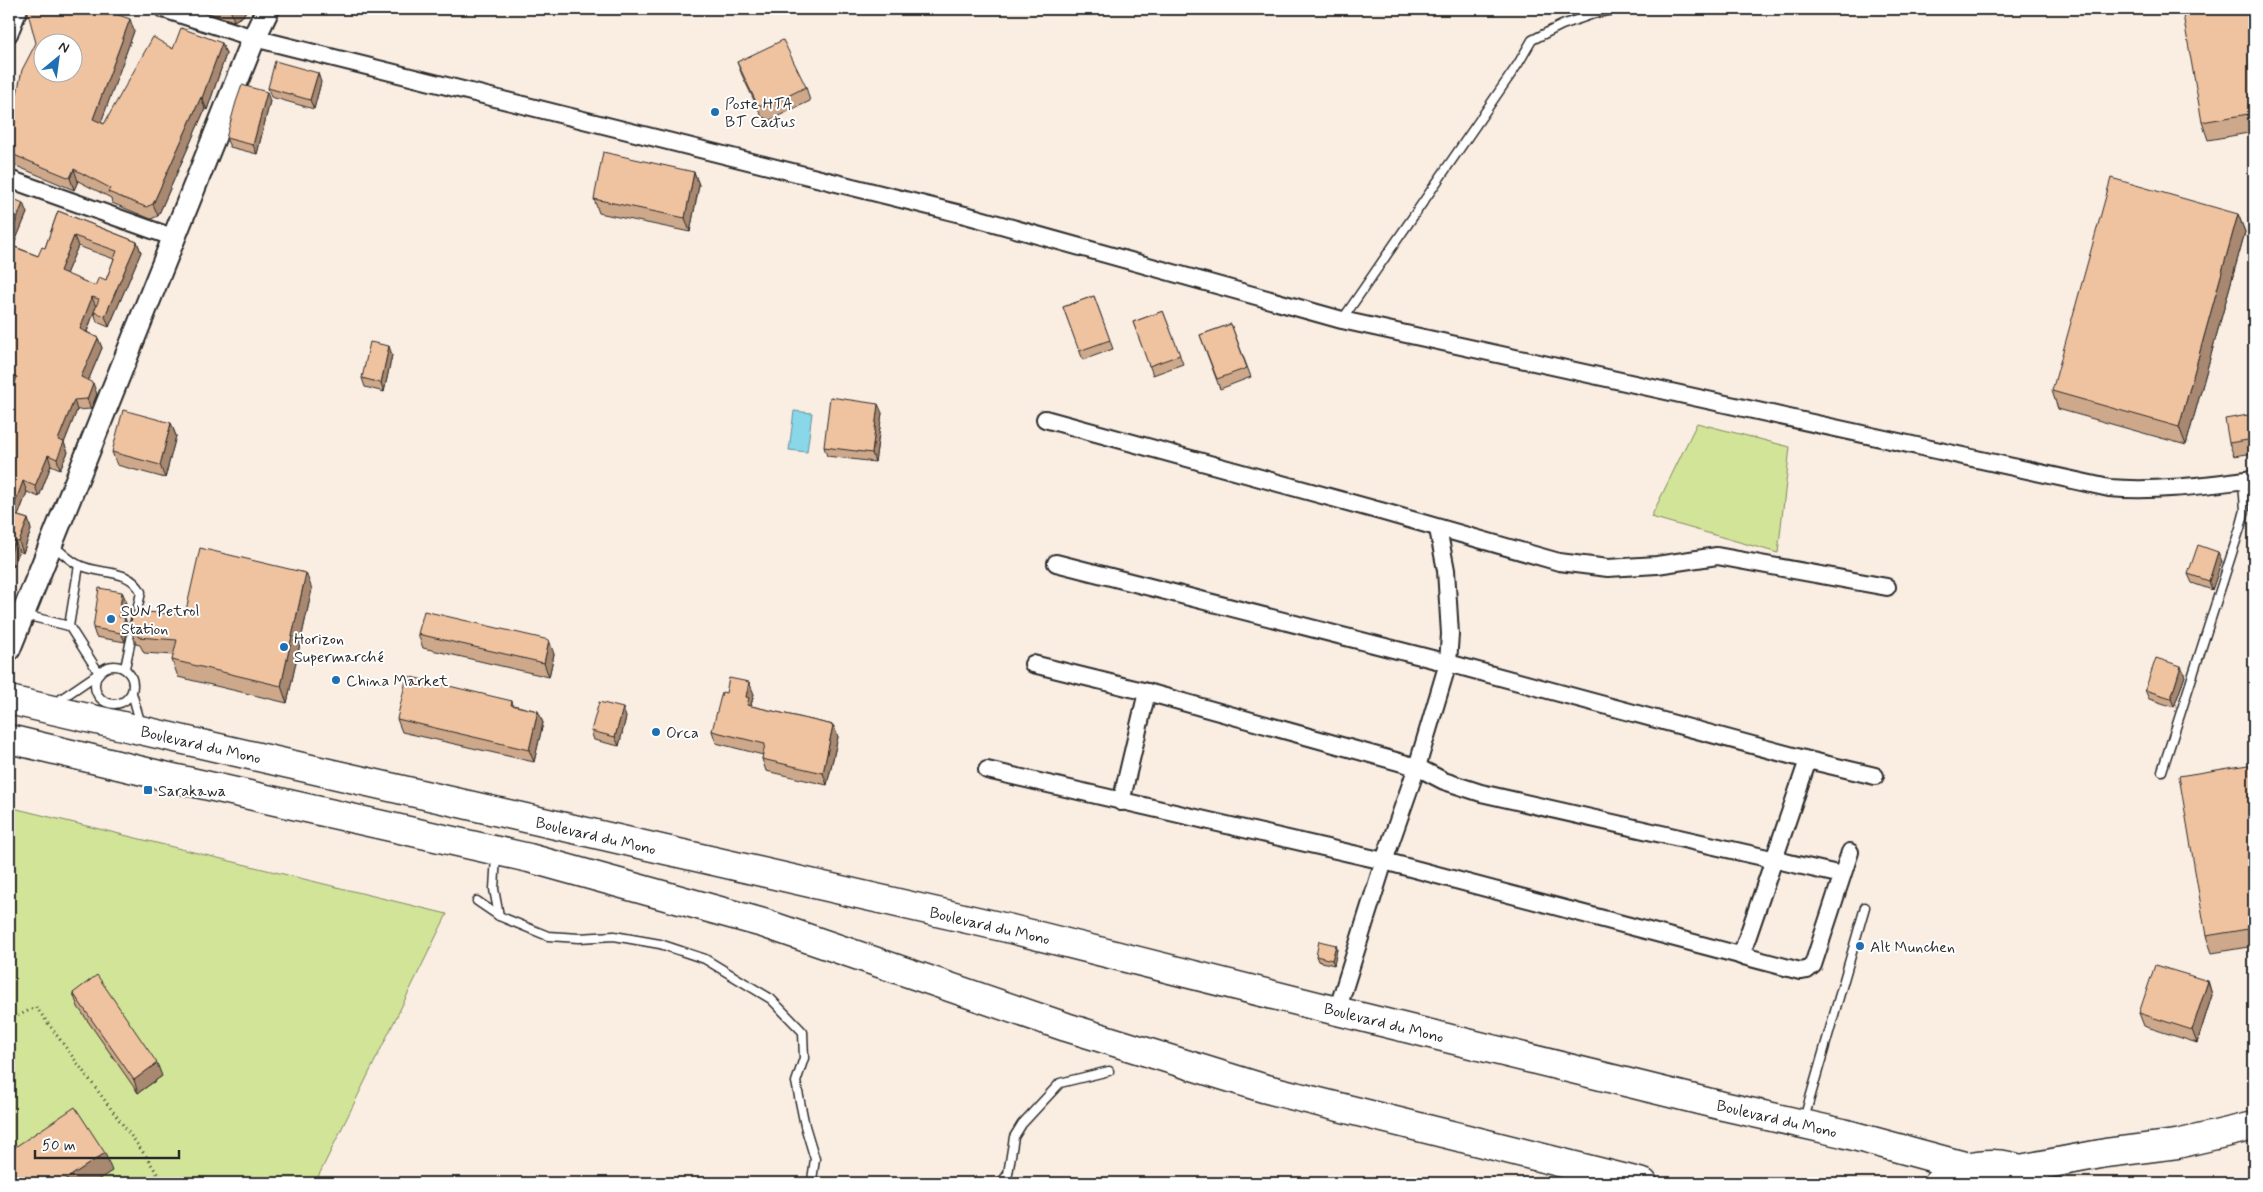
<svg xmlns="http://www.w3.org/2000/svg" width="2263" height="1192" font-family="Mynerve,sans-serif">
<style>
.green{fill:#d2e498;stroke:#7e8862}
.water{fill:#89d7e8;stroke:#63929c}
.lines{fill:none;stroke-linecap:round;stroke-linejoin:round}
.lane-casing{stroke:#2b2b2b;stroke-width:11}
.street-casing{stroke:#2b2b2b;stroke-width:20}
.secondary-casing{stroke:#2b2b2b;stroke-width:26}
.highway-casing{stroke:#2b2b2b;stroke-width:31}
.path{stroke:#2b2b2b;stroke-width:3;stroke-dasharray:1 4;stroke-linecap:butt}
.lane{stroke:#fff;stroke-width:8}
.street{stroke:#fff;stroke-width:16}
.secondary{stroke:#fff;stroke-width:22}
.highway{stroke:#fff;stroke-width:28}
.wall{fill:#cea88a;stroke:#2b2b2b;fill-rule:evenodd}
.shaded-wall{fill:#a88870;stroke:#2b2b2b}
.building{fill:#f0c3a0;stroke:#2b2b2b;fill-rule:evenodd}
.poi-dot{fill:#1f6fb2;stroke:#fff;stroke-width:2}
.labels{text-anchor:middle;stroke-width:4;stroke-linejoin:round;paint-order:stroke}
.poi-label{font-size:16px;fill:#2b2b2b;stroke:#fff;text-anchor:start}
.street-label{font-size:16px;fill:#2b2b2b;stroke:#fff}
</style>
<rect width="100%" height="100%" fill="#faede2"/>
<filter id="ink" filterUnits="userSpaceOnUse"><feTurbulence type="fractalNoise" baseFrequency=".02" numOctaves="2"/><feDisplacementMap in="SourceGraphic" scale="10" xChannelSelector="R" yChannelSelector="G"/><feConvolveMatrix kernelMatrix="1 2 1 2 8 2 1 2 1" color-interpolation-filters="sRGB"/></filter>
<g filter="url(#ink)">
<g class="green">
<path d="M1697,423L1790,447L1778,553L1651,517Z"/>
<path d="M9,807L447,914L315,1183H93L112,1171L9,1173Z"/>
</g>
<path class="water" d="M794,411L812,413L807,452L789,450Z"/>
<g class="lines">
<defs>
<g id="lane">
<path d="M1342,320L1518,64L1532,40L1562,25L1596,13L1621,9"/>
<path d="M54,547C62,552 70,561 79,565C100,575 130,568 141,592L125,668"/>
<path d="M25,615L69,626"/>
<circle cx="114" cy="685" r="19"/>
<path d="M132,693L141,725"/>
<path d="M55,703L99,673L69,626L79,565"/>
<path d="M2162,771L2241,525L2245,510L2243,481"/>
<path d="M496,856L494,889L499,916"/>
<path d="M477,901L499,916L548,936L579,938L614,936L660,944L705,959L771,999L803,1032L804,1058L796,1082L805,1126L815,1159L812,1180L809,1183"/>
<path d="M1804,1119L1865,907"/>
<path d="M1001,1183L1008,1174L1014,1137L1022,1124L1060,1083L1109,1071"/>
</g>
<g id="street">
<path d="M163,9L254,38L969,216L1342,320L2109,488C2159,492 2205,485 2254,479"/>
<path d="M9,34L19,9"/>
<path d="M9,179L172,237"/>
<path d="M1045,419L1384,512L1559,562L1608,568L1657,565L1717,556L1887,587"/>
<path d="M1056,563L1448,663L1808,760L1875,776"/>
<path d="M1033,664L1147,692L1417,767L1444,781L1481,793L1842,875"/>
<path d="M987,770L1384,861L1800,971L1807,970L1813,965L1850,852"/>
<path d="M1121,802L1147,692"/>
<path d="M1741,956L1808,760"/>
<path d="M1337,1011L1384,861L1417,767L1448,663L1450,634L1446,570L1438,529"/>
</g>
<path id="secondary" d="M9,649L254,38L268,9"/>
<g id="highway">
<path d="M9,700L1007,928L1337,1011L1723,1106L1843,1133L1968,1167"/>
<path d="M9,739L151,773L529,858L763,923L1066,1027L1263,1088L1643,1183"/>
<path d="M2020,1169L2106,1153L2177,1144L2254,1126"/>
<path d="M1938,1183C1964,1160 2006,1158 2035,1177"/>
</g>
</defs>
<use href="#lane" class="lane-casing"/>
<use href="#street" class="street-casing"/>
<use href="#secondary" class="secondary-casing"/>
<use href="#highway" class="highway-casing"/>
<path class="path" d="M9,1020L36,1007L148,1159L163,1183"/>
<use href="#lane" class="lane"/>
<use href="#street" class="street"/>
<use href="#secondary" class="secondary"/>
<use href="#highway" class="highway"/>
</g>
<g class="wall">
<path d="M195,9H247L243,16L234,21Z"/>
<path d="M2254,9V132L2208,140L2202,122Z"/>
<path d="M134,31L101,122L104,124L173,49L222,43L226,54L207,110L205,109L158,216L151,219L112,203L111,198L78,181L74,190L9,163V91L17,94Z"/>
<path d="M737,62L806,87L810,101L770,120L762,117L742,75Z"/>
<path d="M321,82L314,109L271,97L268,88Z"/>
<path d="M270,101L257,154L230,147L226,138Z"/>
<path d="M694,172L699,185L690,232L599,213L594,199Z"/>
<path d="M9,197L27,213L13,246L38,256L45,248L58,211L137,242L141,252L109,327L97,322L94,312L87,332L98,338L102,348L88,381L97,394L91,409L77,410L64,443L68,452L60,469L51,465L39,497L27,492L18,516L28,519L31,530L23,553L19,551L13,567L9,566V400L15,385L9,383ZM78,246L114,259L106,280L95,286L66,274Z"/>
<path d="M2238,214L2245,232L2186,445L2058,409L2052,391Z"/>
<path d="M1094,296L1113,349L1083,360L1063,307Z"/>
<path d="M1163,311L1183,364L1153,375L1133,322Z"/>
<path d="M1231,324L1251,377L1220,389L1200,335Z"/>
<path d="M392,355L384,392L365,387L362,378Z"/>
<path d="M882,413L875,462L827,456L824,447Z"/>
<path d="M2254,414V453L2234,456L2229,443Z"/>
<path d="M171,423L176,436L165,478L117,465L112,452Z"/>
<path d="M2222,561L2212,590L2192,583L2188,574Z"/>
<path d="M312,589L287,703L178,677L172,660L174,655L144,653L140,645L136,644L130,628L185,615Z"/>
<path d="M122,592L126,601L123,618H125L128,627L125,642L96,637L93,628Z"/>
<path d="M418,634L554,654L549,677L423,648Z"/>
<path d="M2185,676L2174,707L2149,699L2145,690Z"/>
<path d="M726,693L754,694L751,705V706L833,725L838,737L827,785L766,771L762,759L763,755L716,743L712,731Z"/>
<path d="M512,701L513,705L538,711L543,723L534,762L402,732L397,719Z"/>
<path d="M626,717L619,746L594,740L591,731Z"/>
<path d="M2254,764V946L2212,953L2206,936Z"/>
<path d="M1336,945L1337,949L1334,965L1318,961L1316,956Z"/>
<path d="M2208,981L2212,995L2197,1043L2144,1026L2139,1013Z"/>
<path d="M73,993L162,1076L138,1093L78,1007Z"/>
</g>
<g class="shaded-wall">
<path d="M230,9H247L243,16L234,21Z"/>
<path d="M130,19L134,31L98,131L93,119Z"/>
<path d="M222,43L226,54L207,110L202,98Z"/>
<path d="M318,73L321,82L314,109L310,100Z"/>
<path d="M267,92L270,101L257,154L253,145Z"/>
<path d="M201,97L205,109L158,216L153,204Z"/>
<path d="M74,169L78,181L74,190L70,178Z"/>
<path d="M694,172L699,185L690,232L685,218Z"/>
<path d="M23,203L27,213L10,254L9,250V239Z"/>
<path d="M2238,214L2245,232L2186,445L2179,427Z"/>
<path d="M74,236L78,246L63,281L60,271Z"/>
<path d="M137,242L141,252L109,327L105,316Z"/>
<path d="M92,297L96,307L84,339L80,329Z"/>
<path d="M98,338L102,348L85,388L81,377Z"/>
<path d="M389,346L392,355L384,392L381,383Z"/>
<path d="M93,383L97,394L91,409L87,399Z"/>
<path d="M74,400L77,410L64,443L68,452L60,469L57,459L58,440Z"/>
<path d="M878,404L882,413L875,462L872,453Z"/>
<path d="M171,423L176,436L165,478L160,465Z"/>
<path d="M48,455L51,465L39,497L35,486Z"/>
<path d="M23,481L27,492L15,524L11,514Z"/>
<path d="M28,519L31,530L23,553L19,542Z"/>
<path d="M15,541L19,551L13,567L9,557Z"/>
<path d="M2218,552L2222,561L2212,590L2209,581Z"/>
<path d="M306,573L312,589L287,703L281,686Z"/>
<path d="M122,592L126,601L122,626L119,617Z"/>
<path d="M125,618L128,627L125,642L121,633Z"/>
<path d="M549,640L554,654L549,677L544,663Z"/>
<path d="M2181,666L2185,676L2174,707L2171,698Z"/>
<path d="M749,682L754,694L751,705L753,710L747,705L746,697Z"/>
<path d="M623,708L626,717L619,746L615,737Z"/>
<path d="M538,711L543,723L534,762L529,750Z"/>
<path d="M833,725L838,737L827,785L823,773Z"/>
<path d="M1336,945L1337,949L1334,965L1332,960Z"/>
<path d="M2208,981L2212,995L2197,1043L2192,1030Z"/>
<path d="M157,1063L162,1076L138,1093L134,1080Z"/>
<path d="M105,1153L112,1171L93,1183H60Z"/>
</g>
<g class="building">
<path d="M27,9H102L130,19L93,119L104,124L153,37L173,49L181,28L222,43L202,98L201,97L153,204L146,207L108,192L110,188L74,169L70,178L9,153V91L17,94L22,70L36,43ZM42,42H72V72H42Z"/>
<path d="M2182,9H2254V113L2202,122Z"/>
<path d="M783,40L806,87L765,107L757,104L737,62Z"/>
<path d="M275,61L318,73L310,100L268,88Z"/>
<path d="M242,85L267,92L253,145L226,138L236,102Z"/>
<path d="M603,152L694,172L685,218L594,199Z"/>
<path d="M2111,178L2238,214L2179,427L2052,391Z"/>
<path d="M9,197L23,203L9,239Z"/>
<path d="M58,211L137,242L105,316L94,312L99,299L92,297L80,329L98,338L81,377L93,383L87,399L74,400L58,440L64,442L57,459L48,455L35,486L23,481L11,514L28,519L19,542L15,541L9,557V400L17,377L9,374V245L38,256L42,247L45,248ZM74,236L117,251L106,280L99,277L95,286L60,271Z"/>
<path d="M1094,296L1110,340L1079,351L1063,307Z"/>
<path d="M1163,311L1180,355L1149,366L1133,322Z"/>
<path d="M1231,324L1247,368L1217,379L1200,335Z"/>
<path d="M370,342L389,346L381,383L362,378Z"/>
<path d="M830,397L878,404L872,453L824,447Z"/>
<path d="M123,410L171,423L160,465L112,452Z"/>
<path d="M2254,414V439L2229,443L2225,419Z"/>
<path d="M2198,545L2218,552L2209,581L2188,574Z"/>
<path d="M200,548L306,573L281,686L172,660L177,640L138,637V629L130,628L133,611L185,615Z"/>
<path d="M99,588L122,592L119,617L125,618L121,633L93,628Z"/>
<path d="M424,611L549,640L544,663L418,634Z"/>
<path d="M2156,658L2181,666L2171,698L2145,690Z"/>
<path d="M407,676L512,701L511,705L538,711L529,750L397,719Z"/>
<path d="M729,678L749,682L746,697L749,698L747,705L833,725L823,773L762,759L765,744L712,731L722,692L726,693Z"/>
<path d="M599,702L623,708L615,737L591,731Z"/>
<path d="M2254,764V928L2206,936L2179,776Z"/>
<path d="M1319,941L1336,945L1332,960L1316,956Z"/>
<path d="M2155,965L2208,981L2192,1030L2139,1013Z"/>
<path d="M97,975L157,1063L134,1080L73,993Z"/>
<path d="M75,1107L105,1153L60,1183H9V1151Z"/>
</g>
</g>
<g class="poi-dot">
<circle cx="715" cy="112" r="5"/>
<circle cx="111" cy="619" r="5"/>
<circle cx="284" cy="647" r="5"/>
<circle cx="336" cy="680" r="5"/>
<circle cx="656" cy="732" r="5"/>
<rect x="143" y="785" width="10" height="10" rx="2.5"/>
<circle cx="1860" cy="946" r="5"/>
</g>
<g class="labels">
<g class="poi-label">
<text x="725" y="109">Poste HTA<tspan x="725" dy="18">BT Cactus</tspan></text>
<text x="121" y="616">SUN Petrol<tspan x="121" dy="18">Station</tspan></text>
<text x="294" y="644">Horizon<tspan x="294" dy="18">Supermarché</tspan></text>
<text x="346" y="686">China Market</text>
<text x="666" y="738">Orca</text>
<text x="158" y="796">Sarakawa</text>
<text x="1870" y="952">Alt Munchen</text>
</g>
<g class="street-label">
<text transform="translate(201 744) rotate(13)" y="6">Boulevard du Mono</text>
<text transform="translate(596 835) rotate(13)" y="6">Boulevard du Mono</text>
<text transform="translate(990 925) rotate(13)" y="6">Boulevard du Mono</text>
<text transform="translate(1384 1022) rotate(14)" y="6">Boulevard du Mono</text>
<text transform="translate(1777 1118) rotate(13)" y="6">Boulevard du Mono</text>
</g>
</g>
<rect width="2263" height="1192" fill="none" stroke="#fff" stroke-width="30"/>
<rect x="15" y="15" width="2233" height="1162" fill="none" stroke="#2b2b2b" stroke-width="2" filter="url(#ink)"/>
<g transform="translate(58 58) rotate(29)"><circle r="24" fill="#ffffff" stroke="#aaaaaa"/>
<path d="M0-4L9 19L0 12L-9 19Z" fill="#1f6fb2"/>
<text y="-8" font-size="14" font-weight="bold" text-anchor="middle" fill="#2b2b2b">N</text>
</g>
<path d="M35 1150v8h144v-8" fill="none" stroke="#2b2b2b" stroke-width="2.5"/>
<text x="42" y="1150" font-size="15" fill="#2b2b2b" stroke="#ffffff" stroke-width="4" paint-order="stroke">50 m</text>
</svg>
